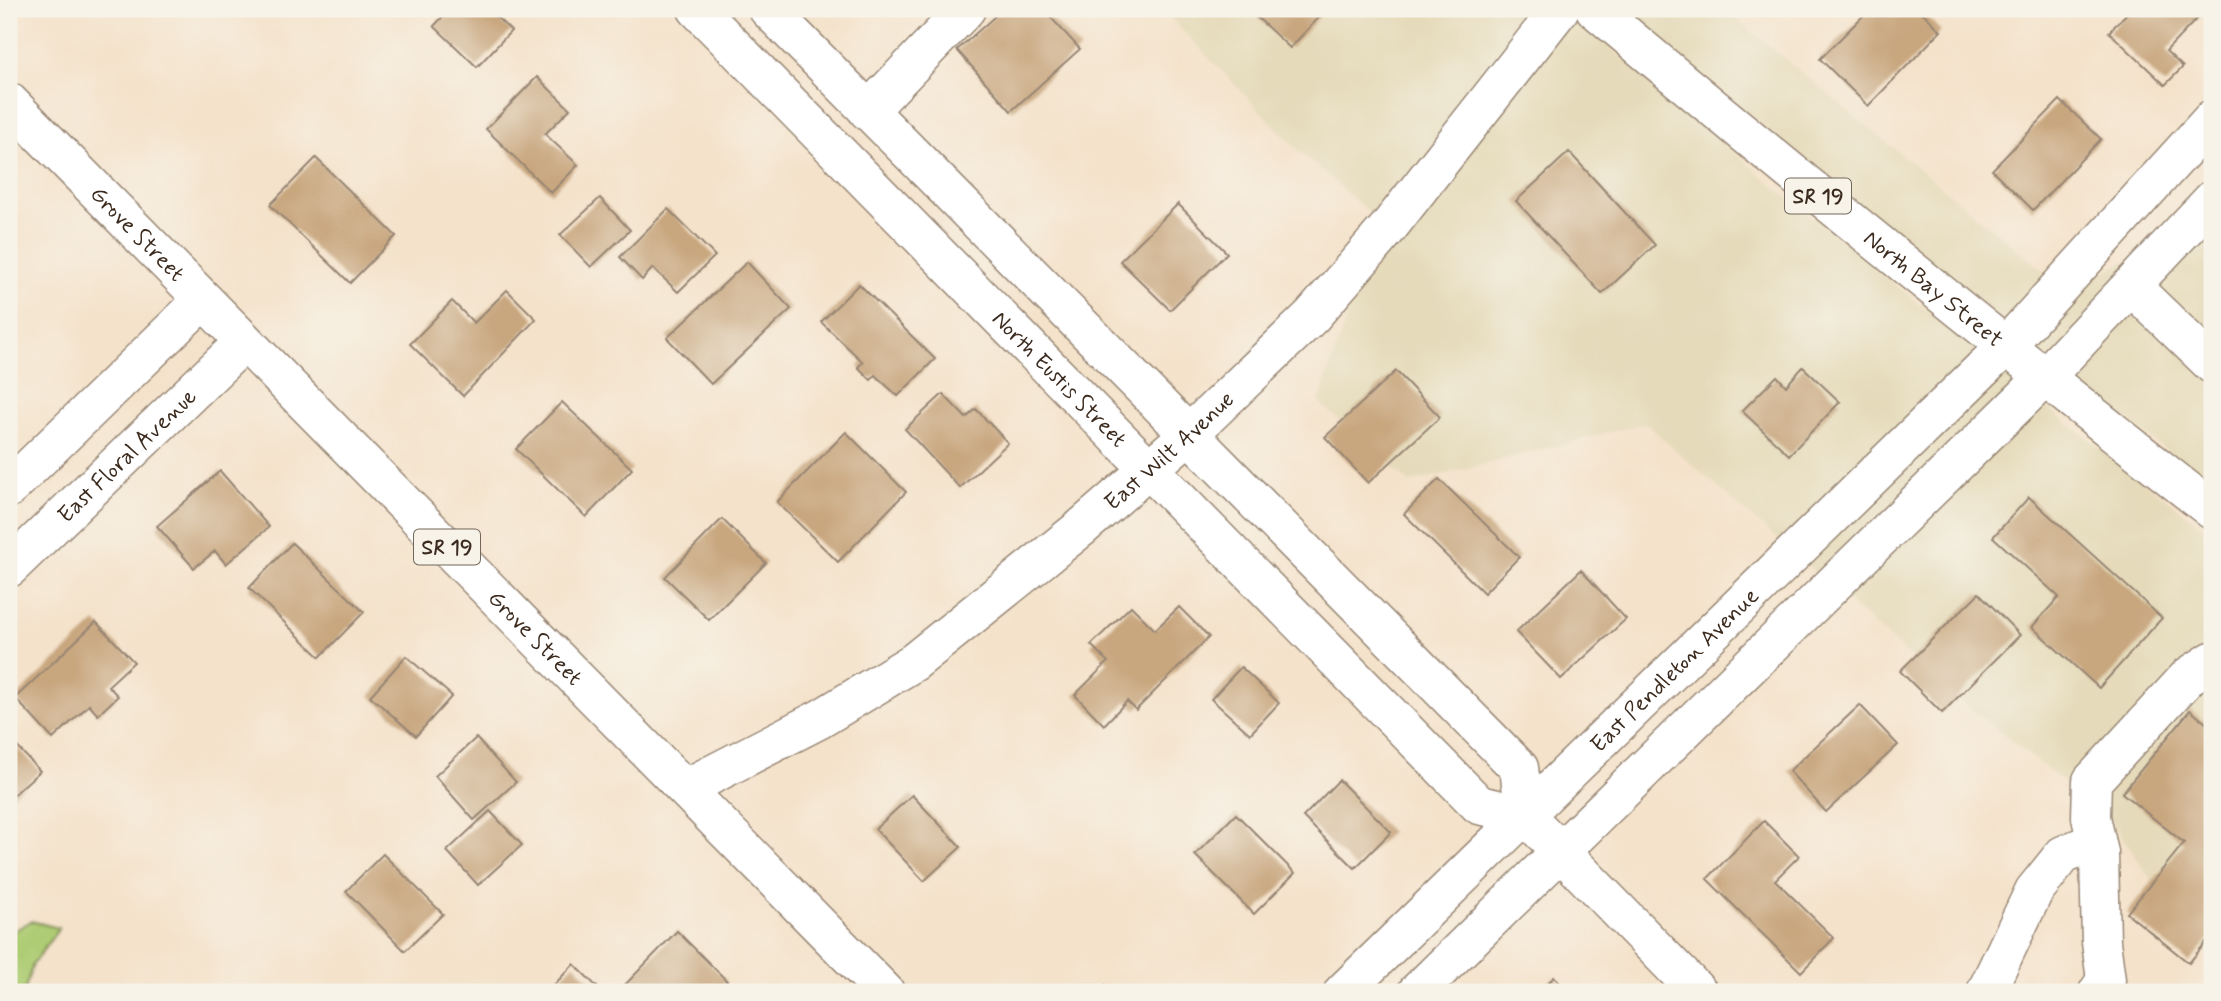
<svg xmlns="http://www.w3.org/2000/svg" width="2221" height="1001" font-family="Mynerve,sans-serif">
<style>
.built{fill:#e5daba}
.green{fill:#adcc73;stroke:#747b48;stroke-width:2}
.building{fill:#c8a67e}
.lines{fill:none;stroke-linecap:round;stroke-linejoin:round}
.minor-casing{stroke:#988674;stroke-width:41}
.major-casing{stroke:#988674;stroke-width:41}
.minor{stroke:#fff;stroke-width:38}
.major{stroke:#fff;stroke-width:38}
.labels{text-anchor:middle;stroke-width:5;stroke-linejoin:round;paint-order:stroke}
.shield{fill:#f7f3e8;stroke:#73665b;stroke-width:2}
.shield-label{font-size:21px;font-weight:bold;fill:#3b2a1e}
.street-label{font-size:23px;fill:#3b2a1e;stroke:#f7f3e8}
</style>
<rect width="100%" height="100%" fill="#f7f3e8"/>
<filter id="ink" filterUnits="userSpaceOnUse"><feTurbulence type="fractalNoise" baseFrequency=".0143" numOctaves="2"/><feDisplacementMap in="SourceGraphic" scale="14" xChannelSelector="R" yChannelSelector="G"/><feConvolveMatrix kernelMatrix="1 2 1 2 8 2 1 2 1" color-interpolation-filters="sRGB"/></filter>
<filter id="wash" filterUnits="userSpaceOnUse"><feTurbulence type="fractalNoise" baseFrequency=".00686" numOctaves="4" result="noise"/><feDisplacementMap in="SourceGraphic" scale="28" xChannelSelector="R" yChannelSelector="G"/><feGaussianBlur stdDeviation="1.57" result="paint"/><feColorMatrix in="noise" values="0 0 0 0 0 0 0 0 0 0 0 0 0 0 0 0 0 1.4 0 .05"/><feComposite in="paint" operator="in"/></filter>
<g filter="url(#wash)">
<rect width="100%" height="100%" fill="#f4e2ca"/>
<g class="built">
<path d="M1162,9H1565L1786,196L2023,389L2212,534V958L2193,938L2108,817L1961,701L1645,423L1410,483L1319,402L1378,220L1299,151Z"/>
<path d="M1625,9H1724L2068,291L2212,216V486L2029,343L1810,165Z"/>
</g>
<path class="green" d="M31,921L59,928L33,964L24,992H9V934Z"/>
<g id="blocks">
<g class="building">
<path d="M450,9H488L511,31L477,67L434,26Z"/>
<path d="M1003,9H1043L1080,49L1011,111L957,50Z"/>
<path d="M1248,9H1327L1290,48Z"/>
<path d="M1870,9H1919L1941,31L1868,106L1820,59Z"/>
<path d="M2131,9H2206L2166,51L2183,67L2165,85L2109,32Z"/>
<path d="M537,77L570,109L545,134L578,165L551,193L486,129Z"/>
<path d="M2060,100L2101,139L2033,210L1992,170Z"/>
<path d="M1569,152L1655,245L1602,294L1516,201Z"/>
<path d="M316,158L396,236L350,283L270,205Z"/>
<path d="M600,198L630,230L591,267L560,235Z"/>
<path d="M1178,204L1227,253L1170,310L1120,261Z"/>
<path d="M668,209L715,256L678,292L653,268L642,280L620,257Z"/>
<path d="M747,262L791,309L711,384L667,338Z"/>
<path d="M859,284L935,359L898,396L875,375L871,380L858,367L863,362L821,322Z"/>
<path d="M507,290L536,319L463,396L410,344L452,301L474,323Z"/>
<path d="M1803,367L1840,402L1789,455L1742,411L1777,376L1786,386Z"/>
<path d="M1396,371L1440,417L1368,483L1325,437Z"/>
<path d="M943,394L966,418L976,409L1008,443L960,488L905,429Z"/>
<path d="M562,402L632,469L586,517L516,449Z"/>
<path d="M846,432L906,492L838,562L777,502Z"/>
<path d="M220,471L269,527L226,564L215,551L194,568L157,526Z"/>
<path d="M1439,479L1519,557L1484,593L1404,514Z"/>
<path d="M2029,497L2162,618L2099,688L2032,627L2059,597L1993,537Z"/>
<path d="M722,519L766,563L709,620L665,577Z"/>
<path d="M292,543L364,612L320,657L249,588Z"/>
<path d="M1581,570L1626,619L1561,679L1516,632Z"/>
<path d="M1979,593L2020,635L1942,713L1900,671Z"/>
<path d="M1131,606L1155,630L1179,607L1209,637L1136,710L1127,701L1104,725L1075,695L1108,662L1091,645Z"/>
<path d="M96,622L134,662L108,686L118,696L98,715L89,705L53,739L15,698Z"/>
<path d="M406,656L452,696L416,736L370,696Z"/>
<path d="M1241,667L1279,703L1250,734L1211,699Z"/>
<path d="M1860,705L1898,745L1826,812L1789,771Z"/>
<path d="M2190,710L2212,728V935L2189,963L2127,913L2184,843L2122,793Z"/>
<path d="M9,738L40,771L9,799Z"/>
<path d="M476,738L516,782L474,820L435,776Z"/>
<path d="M1339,780L1391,832L1355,868L1303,817Z"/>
<path d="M912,795L961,847L924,881L875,829Z"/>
<path d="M490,811L522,845L478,885L447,851Z"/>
<path d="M1236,814L1295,873L1254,914L1195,855Z"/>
<path d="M1764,821L1799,856L1775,880L1834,938L1801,972L1707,879Z"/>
<path d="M383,854L443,914L405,951L346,891Z"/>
<path d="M677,931L727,981L716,992H626L622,988Z"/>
<path d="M574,964L602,992H556L551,988Z"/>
<path d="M1554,977L1568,992H1539Z"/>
<path d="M1105,985L1112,992H1098Z"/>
</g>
</g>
</g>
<g filter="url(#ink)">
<use href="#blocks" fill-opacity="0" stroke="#988674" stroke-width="2"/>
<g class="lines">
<defs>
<g id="minor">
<path id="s1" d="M697,9L1479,805L1525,815L1698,992"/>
<path d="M768,9L1519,768L1525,815"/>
<path d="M868,111L966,9"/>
<path d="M2132,287L2212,364"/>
<path d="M9,488L203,300"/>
<path id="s2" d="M9,568L244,342"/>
<path id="s3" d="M686,788L820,719L914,662L1081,528L1188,435L1312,316L1388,228L1560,9"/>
<path id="s4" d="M1343,992L2004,348L2212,119"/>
<path d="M1417,992L2044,378L2212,200"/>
<path d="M1986,992L2034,891L2063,855L2096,841"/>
<path d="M2098,992L2106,980L2101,942L2099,853L2091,817L2092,781L2189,676L2212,661"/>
</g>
<g id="major">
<path id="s5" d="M1595,9C1798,180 2004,346 2212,510"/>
<path id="s6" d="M9,102L885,992"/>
</g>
</defs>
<use href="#minor" class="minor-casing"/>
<use href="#major" class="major-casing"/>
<use href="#minor" class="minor"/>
<use href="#major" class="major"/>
</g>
</g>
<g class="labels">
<g class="shield">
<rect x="1785" y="178.5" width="66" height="35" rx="5"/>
<rect x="414" y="529.5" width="66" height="35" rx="5"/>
</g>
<g class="shield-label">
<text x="1818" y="203">SR 19</text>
<text x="447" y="554">SR 19</text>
</g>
<g class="street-label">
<text dy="8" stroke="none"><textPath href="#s6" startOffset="184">Grove Street</textPath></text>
<text dy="8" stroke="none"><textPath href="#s5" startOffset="439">North Bay Street</textPath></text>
<text dy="8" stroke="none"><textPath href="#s1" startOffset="518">North Eustis Street</textPath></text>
<text dy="8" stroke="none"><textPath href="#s3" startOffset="592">East Wilt Avenue</textPath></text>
<text dy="8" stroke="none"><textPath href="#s2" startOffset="163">East Floral Avenue</textPath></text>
<text dy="8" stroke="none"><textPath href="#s6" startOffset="751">Grove Street</textPath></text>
<text dy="8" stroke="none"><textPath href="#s4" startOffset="462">East Pendleton Avenue</textPath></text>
</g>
</g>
<rect width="2221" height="1001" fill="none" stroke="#f7f3e8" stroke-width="35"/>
</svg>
